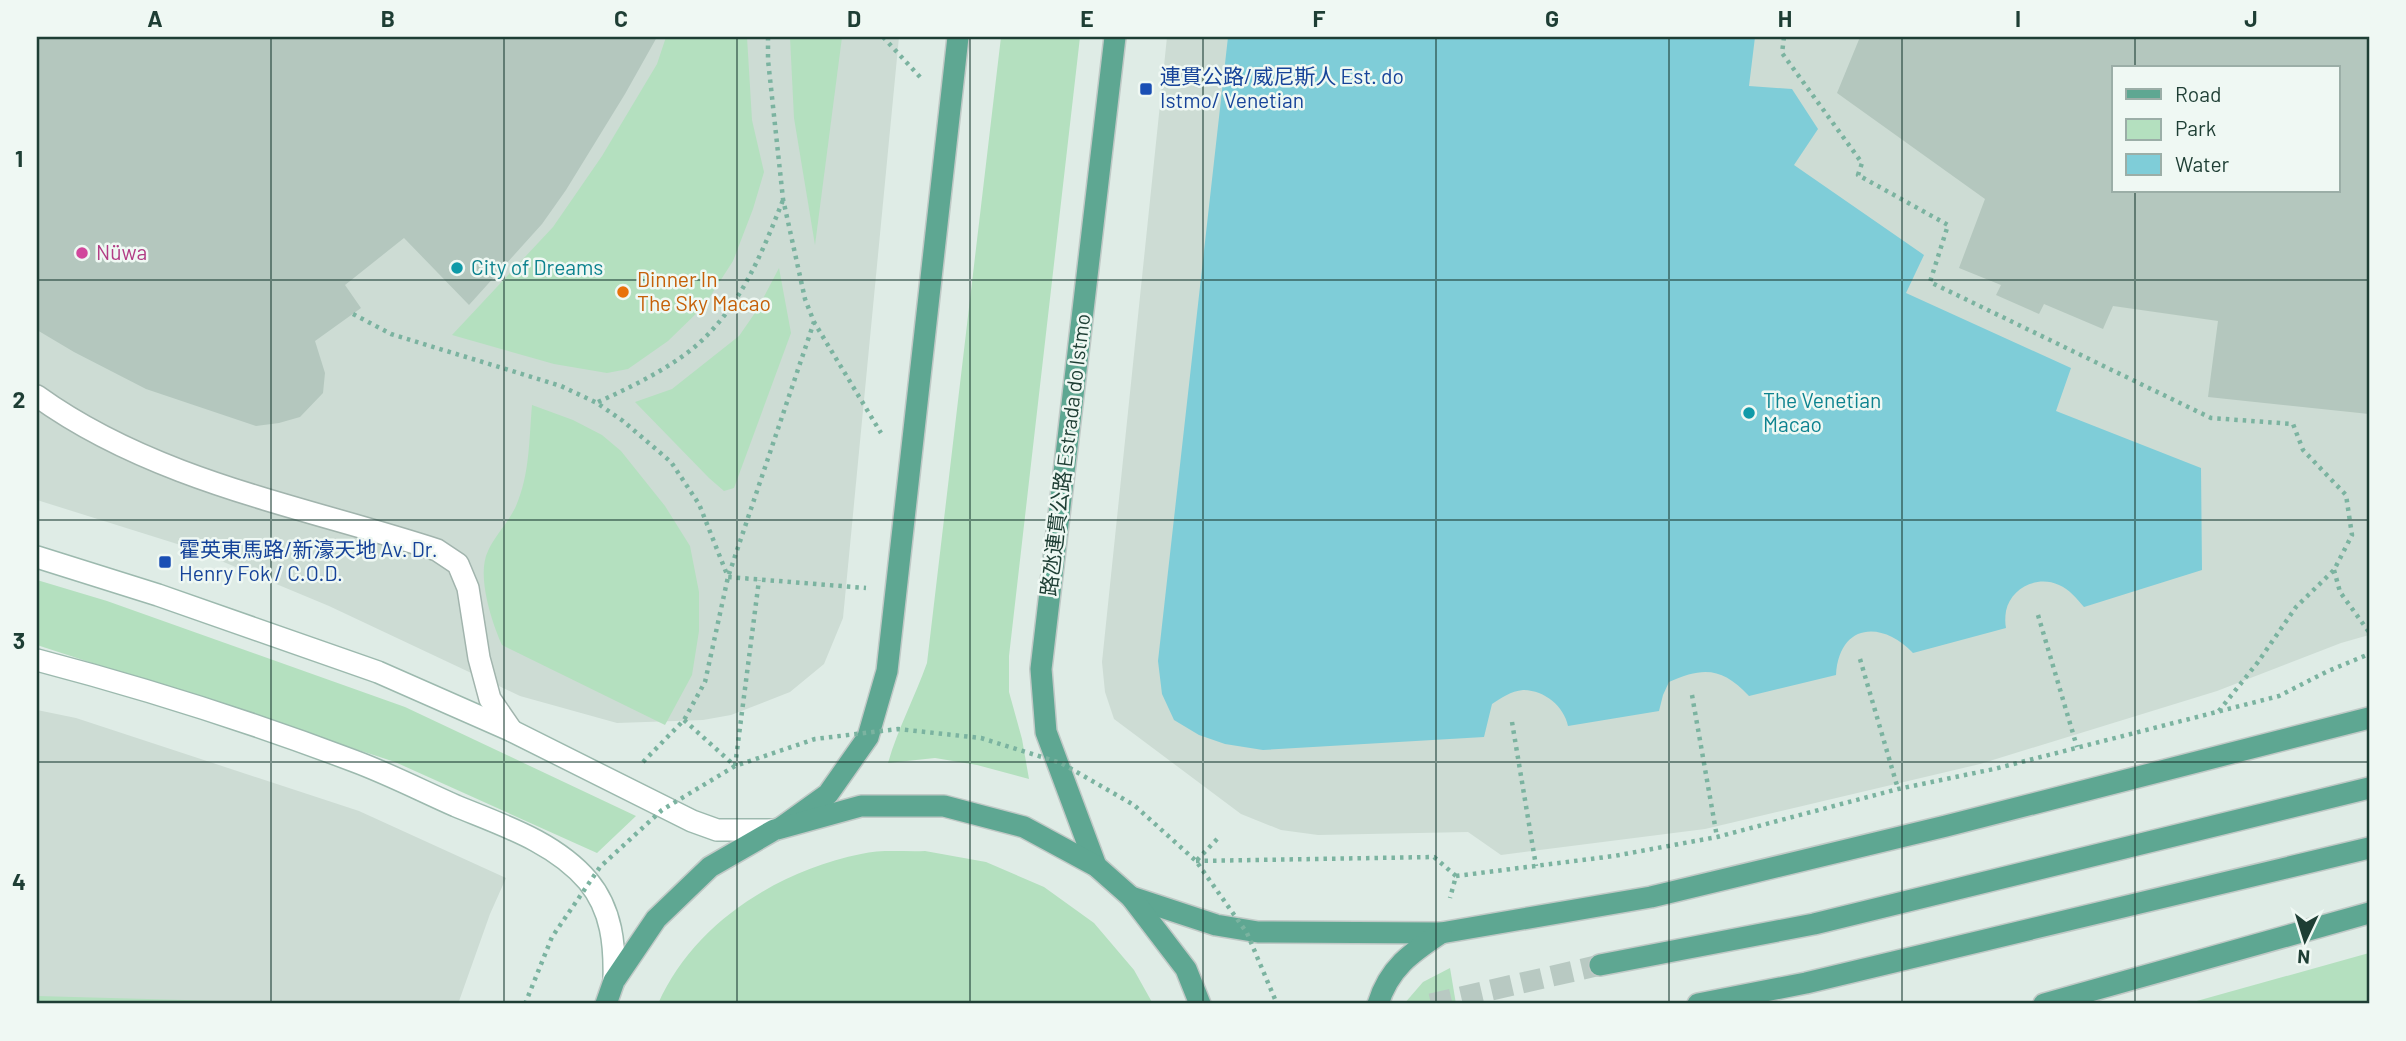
<svg xmlns="http://www.w3.org/2000/svg" width="2406" height="1041" font-family="Barlow,'Noto Sans SC',sans-serif">
<style>
.built{fill:#cddcd4;fill-rule:evenodd}
.green{fill:#b4e0bf}
.water{fill:#7fcdd8}
.building{fill:#b4c7be;fill-rule:evenodd}
.lines{fill:none;stroke-linecap:round;stroke-linejoin:round}
.primary-tunnel{stroke:#b8c9c2;stroke-width:21;stroke-dasharray:21 10;stroke-linecap:butt}
.service-casing{stroke:#a1b4ad;stroke-width:24}
.secondary-casing{stroke:#9cb9ae;stroke-width:24}
.primary-casing{stroke:#c0c9c6;stroke-width:24}
.path{stroke:#7bb3a0;stroke-width:4.5;stroke-dasharray:3.5 5;stroke-linecap:butt}
.service{stroke:#fff;stroke-width:21}
.secondary{stroke:#fff;stroke-width:21}
.primary{stroke:#5ea792;stroke-width:21}
.path-bridge{stroke:#7bb3a0;stroke-width:4.5;stroke-dasharray:3.5 5;stroke-linecap:butt}
.grid{fill:none;stroke:#1e3e34;stroke-width:2;stroke-opacity:0.55}
.transit-dot{fill:#1a4fb4;stroke:#eff8f3;stroke-width:2.5}
.hotel-dot{fill:#d1479c;stroke:#eff8f3;stroke-width:2.5}
.culture-dot{fill:#0f9aa8;stroke:#eff8f3;stroke-width:2.5}
.food-dot{fill:#e8710a;stroke:#eff8f3;stroke-width:2.5}
.labels{text-anchor:middle;stroke-width:5;stroke-linejoin:round;paint-order:stroke}
.transit-label{font-size:21px;fill:#164399;stroke:#eff8f3;text-anchor:start}
.hotel-label{font-size:21px;fill:#b23c85;stroke:#eff8f3;text-anchor:start}
.culture-label{font-size:21px;fill:#0d838f;stroke:#eff8f3;text-anchor:start}
.food-label{font-size:21px;fill:#c56008;stroke:#eff8f3;text-anchor:start}
.street-label{font-size:21px;fill:#1e3e34;stroke:#eff8f3}
.neatline{fill:none;stroke:#1e3e34;stroke-width:2.5}
.grid-label{font-size:23px;text-anchor:middle;font-weight:bold;fill:#1e3e34}
</style>
<rect width="100%" height="100%" fill="#dfece6"/>
<g class="built">
<path d="M37,37H899L843,618L824,664L790,692L731,715L703,720L617,723L520,696L329,606L190,548L37,500Z"/>
<path d="M1167,37H2369V635L2341,643L2217,691L1980,764L1705,829L1501,855L1468,832L1318,835L1281,830L1241,814L1114,719L1105,692L1102,662ZM2114,68H2338V191H2114Z"/>
<path d="M37,710L76,718L359,811L506,878L490,914L458,1004H37Z"/>
</g>
<g class="green">
<path d="M666,37H747L752,120L764,172L753,209L733,261L704,306L668,341L628,369L607,373L554,364L452,335L553,227L602,156L657,64Z"/>
<path d="M790,37H842L815,245L794,118Z"/>
<path d="M1001,37H1080L1009,656V692L1022,739L1029,779L977,765L935,758L888,763C898,728 915,697 927,663Z"/>
<path d="M779,268L791,333L734,488L724,491L709,478L635,402L672,389L739,336L757,310Z"/>
<path d="M532,405L573,420L602,435L621,451L665,506L690,546L699,592V631L692,675L665,725L502,645C492,623 476,575 488,551C495,535 509,522 516,506C530,474 529,439 532,405Z"/>
<path d="M37,580L107,601L405,707L636,816L597,853L395,762L37,645Z"/>
<path d="M925,851L986,862L1044,887L1094,923L1134,970L1153,1004H658C693,924 777,871 861,854C881,849 905,852 925,851Z"/>
<path d="M2369,953V1004H2186Z"/>
<path d="M1450,968L1456,1004H1404L1423,982Z"/>
<path d="M37,996L221,1001L231,1004H37Z"/>
</g>
<path class="water" d="M1228,37H1755L1749,86L1792,89L1818,129L1794,165L1924,255L1906,293L2071,368L2056,411L2201,468L2202,570L2084,607C2077,599 2069,589 2059,585C2037,575 2011,588 2006,611C2005,617 2005,623 2006,628L1913,653C1882,620 1839,623 1836,675L1749,696C1723,668 1704,666 1669,682L1663,695L1659,711L1568,726C1564,706 1544,690 1523,690C1511,691 1501,698 1492,704L1484,737L1263,750L1225,744L1199,735L1174,720L1162,694L1158,661Z"/>
<g class="building">
<path d="M37,37H657L625,94L566,190L542,224L469,305L404,238L345,285L361,308L315,341L325,373L323,393L300,417L279,423L256,426L146,389L74,352L37,330Z"/>
<path d="M1860,37H2369V414L2208,397L2218,321L2113,306L2103,329L2044,304L2039,314L1996,295L2001,285L1959,268L1985,199L1837,93ZM2114,68H2338V191H2114Z"/>
</g>
<g class="lines">
<path class="primary-tunnel" d="M1431,1004L1600,965"/>
<defs>
<path id="service" d="M37,396C155,481 302,506 437,550L458,564L468,588L479,658L490,699L512,731"/>
<g id="secondary">
<path d="M37,557L158,595L378,672L512,731L692,821L717,830H774"/>
<path d="M37,660C144,688 251,722 354,761C389,774 422,791 456,806C502,825 555,842 588,881C612,910 615,945 614,981"/>
</g>
<g id="primary">
<path d="M782,827L828,794L868,737L887,671L958,37"/>
<path d="M1096,866L1046,732L1041,669L1115,37"/>
<path d="M1131,897L1216,925L1258,932L1441,933L1651,897L1946,826L2369,718"/>
<path d="M1600,965L1814,924L2369,788"/>
<path d="M606,1004L614,981L656,919L710,867L774,830L861,806H944L1024,827L1096,866L1131,897L1186,969L1200,1004"/>
<path d="M1378,1004C1389,968 1411,953 1441,933"/>
<path d="M1698,1004L1806,983L2369,848"/>
<path d="M2044,1004L2369,913"/>
</g>
</defs>
<use href="#service" class="service-casing"/>
<use href="#secondary" class="secondary-casing"/>
<use href="#primary" class="primary-casing"/>
<g class="path">
<path d="M768,37V60L783,199L805,299L814,322L881,433"/>
<path d="M883,37L921,78"/>
<path d="M1784,37L1782,53L1862,163L1858,175L1948,225L1930,282L2211,418L2293,424L2303,450L2346,495L2352,535L2334,570L2296,607L2258,662L2218,712"/>
<path d="M353,314L391,334L561,386L597,403L623,421L671,462L699,504L728,577L866,588"/>
<path d="M598,402C629,388 660,373 687,353C737,315 761,256 783,200"/>
<path d="M2334,570L2340,592L2369,632"/>
<path d="M2038,615L2077,747"/>
<path d="M1860,659L1898,789"/>
<path d="M1692,695L1717,837"/>
<path d="M684,720L734,765"/>
<path d="M1512,722L1536,866"/>
<path d="M643,762L684,720L705,682L728,577L814,322"/>
<path d="M735,766L759,580"/>
<path d="M1197,860L1220,836"/>
<path d="M1196,861L1434,857L1456,876L1450,898"/>
<path d="M1456,876L1614,856L1717,837L1898,789L1994,769L2279,696L2326,672L2369,654"/>
</g>
<use href="#service" class="service"/>
<use href="#secondary" class="secondary"/>
<use href="#primary" class="primary"/>
<path class="path-bridge" d="M525,1004L552,937L600,867L662,810L735,766L815,739L898,729L981,738L1061,763L1134,805L1196,861L1247,933L1277,1004"/>
</g>
<path class="grid" d="M271,37V1004M504,37V1004M737,37V1004M970,37V1004M1203,37V1004M1436,37V1004M1669,37V1004M1902,37V1004M2135,37V68M2135,191V1004M37,280H2369M37,520H2369M37,762H2369"/>
<g class="transit-dot">
<rect x="1139" y="82" width="14" height="14" rx="3.5"/>
<rect x="158" y="555" width="14" height="14" rx="3.5"/>
</g>
<circle class="hotel-dot" cx="82" cy="253" r="7"/>
<g class="culture-dot">
<circle cx="457" cy="268" r="7"/>
<circle cx="1749" cy="413" r="7"/>
</g>
<circle class="food-dot" cx="623" cy="292" r="7"/>
<g class="labels">
<g class="transit-label">
<text x="1160" y="84">連貫公路/威尼斯人 Est. do<tspan x="1160" dy="24">Istmo/ Venetian</tspan></text>
<text x="179" y="557">霍英東馬路/新濠天地 Av. Dr.<tspan x="179" dy="24">Henry Fok / C.O.D.</tspan></text>
</g>
<g class="hotel-label">
<text x="96" y="260">Nüwa</text>
</g>
<g class="culture-label">
<text x="471" y="275">City of Dreams</text>
<text x="1763" y="408">The Venetian<tspan x="1763" dy="24">Macao</tspan></text>
</g>
<g class="food-label">
<text x="637" y="287">Dinner In<tspan x="637" dy="24">The Sky Macao</tspan></text>
</g>
<g class="street-label">
<text transform="translate(1066 455) rotate(-83)" y="7">路氹連貫公路 Estrada do Istmo</text>
</g>
</g>
<rect width="2406" height="1041" fill="none" stroke="#eff8f3" stroke-width="77"/>
<rect x="2112" y="66" width="228" height="126" fill="#eff8f3" stroke="#9baea7" stroke-width="2"/>
<rect x="2126" y="89" width="35" height="10" fill="#5ea792" stroke="#9baea7" stroke-width="2"/>
<text x="2175" y="102" font-size="21" fill="#1e3e34">Road</text>
<rect x="2126" y="119" width="35" height="21" fill="#b4e0bf" stroke="#9baea7" stroke-width="2"/>
<text x="2175" y="136" font-size="21" fill="#1e3e34">Park</text>
<rect x="2126" y="154" width="35" height="21" fill="#7fcdd8" stroke="#9baea7" stroke-width="2"/>
<text x="2175" y="172" font-size="21" fill="#1e3e34">Water</text>
<g transform="translate(2305 940) rotate(184)" stroke="#eff8f3" stroke-width="5" paint-order="stroke">
<path d="M0-5L12 26L0 18L-12 26Z" fill="#1e3e34"/>
<text y="-10" font-size="19" font-weight="bold" text-anchor="middle" fill="#1e3e34">N</text>
</g>
<rect x="38" y="38" width="2330" height="964" class="neatline"/>
<g class="grid-label">
<text x="155" y="27">A</text>
<text x="388" y="27">B</text>
<text x="621" y="27">C</text>
<text x="854" y="27">D</text>
<text x="1087" y="27">E</text>
<text x="1319" y="27">F</text>
<text x="1552" y="27">G</text>
<text x="1785" y="27">H</text>
<text x="2018" y="27">I</text>
<text x="2251" y="27">J</text>
<text x="19" y="167">1</text>
<text x="19" y="408">2</text>
<text x="19" y="649">3</text>
<text x="19" y="890">4</text>
</g>
</svg>
